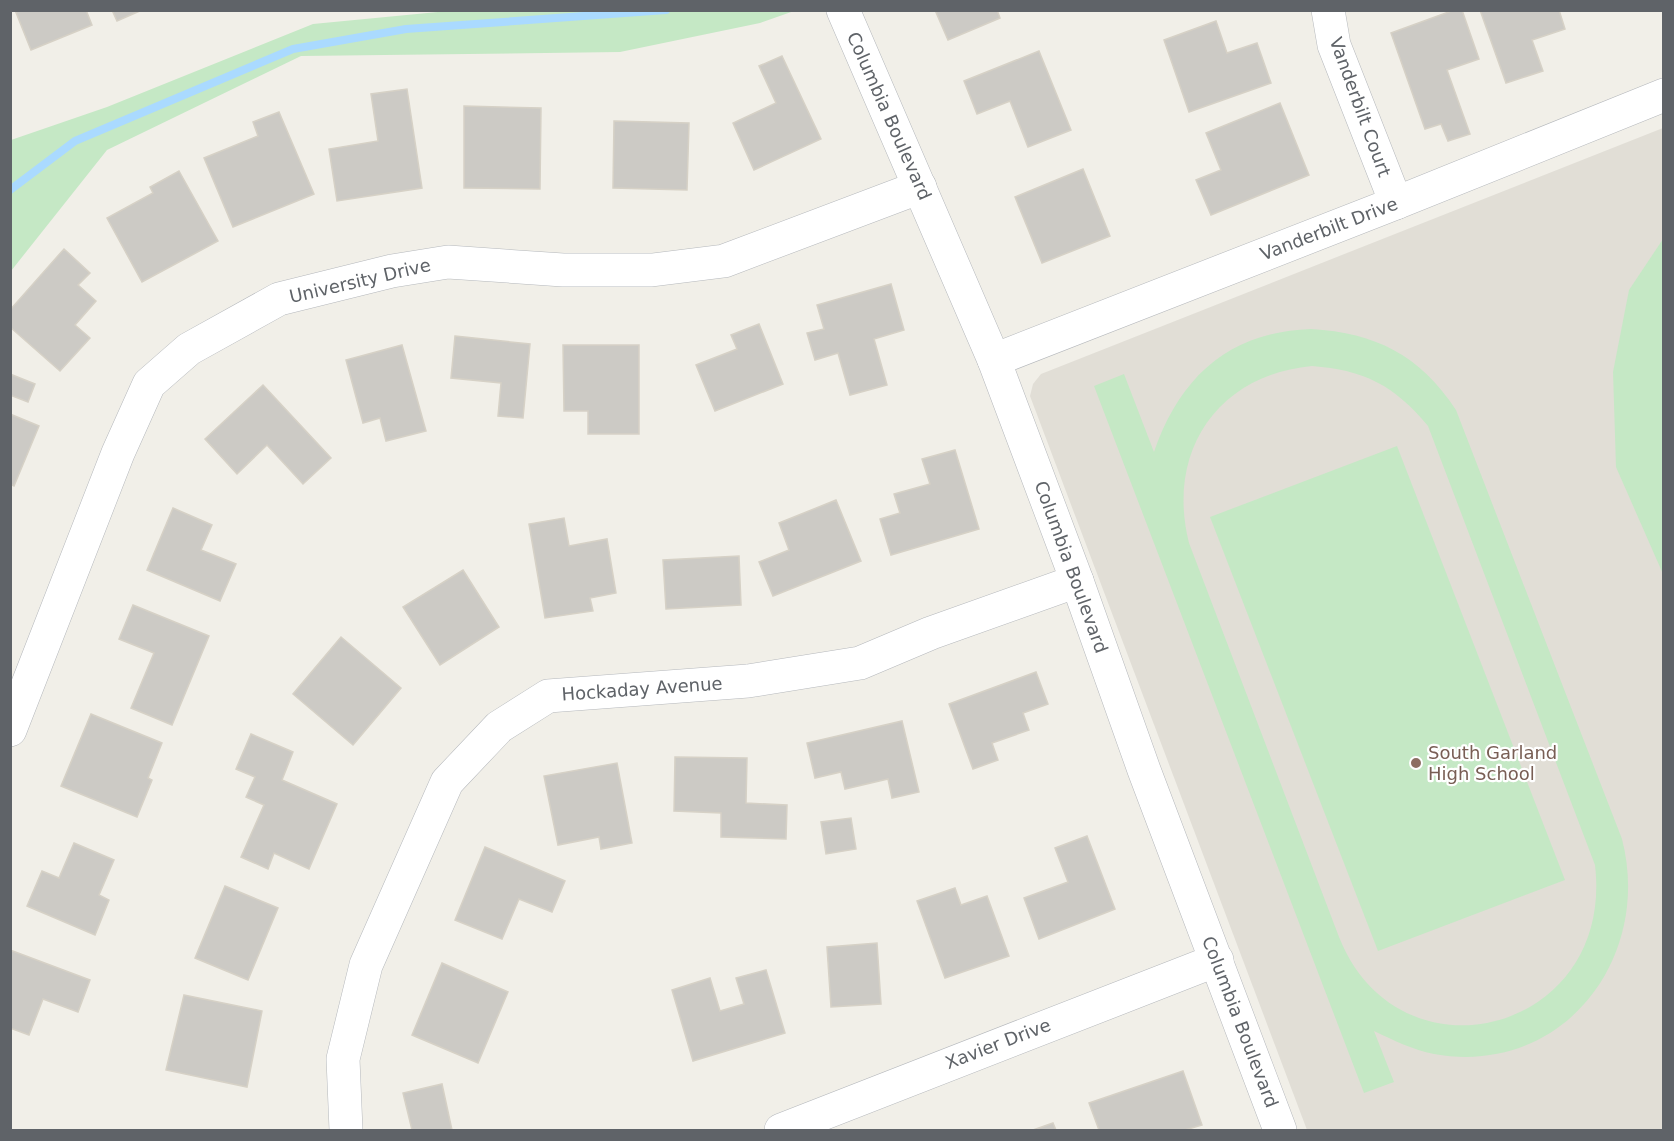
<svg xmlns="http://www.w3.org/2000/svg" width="1674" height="1141" font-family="'DejaVu Sans',sans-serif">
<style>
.education{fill:#e1ded6}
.green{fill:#c5e8c5;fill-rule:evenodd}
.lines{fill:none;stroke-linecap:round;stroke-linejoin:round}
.stream{stroke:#aadaff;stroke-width:8}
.building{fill:#cccac5;stroke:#d6d1c6;stroke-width:1.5}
.minor-casing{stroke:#b5b8bc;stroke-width:34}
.minor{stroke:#fff;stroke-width:33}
.education-dot{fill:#8d6e63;stroke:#fff;stroke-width:2}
.labels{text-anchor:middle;stroke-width:4.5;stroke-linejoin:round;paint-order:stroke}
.street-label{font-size:18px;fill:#5f6368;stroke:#fff}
.education-label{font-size:18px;fill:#785e54;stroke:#fff;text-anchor:start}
</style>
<rect width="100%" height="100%" fill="#f1efe8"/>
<path class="education" d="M1663,128V1130H1307L1030,396L1033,384L1041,374Z"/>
<g class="green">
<path d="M448,11H794L760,23L620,52L301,56L107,150L11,271V140L107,107L313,24Z"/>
<path d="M1663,239L1664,574H1663L1616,467L1613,372L1629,290Z"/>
<path d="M1311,329C1376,333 1420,355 1456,410L1622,839C1653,959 1562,1077 1434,1054C1413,1050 1393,1040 1374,1031L1394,1082L1364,1093L1094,386L1124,374L1154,452C1180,377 1229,332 1311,329ZM1312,366C1364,370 1394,385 1428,426L1595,865C1615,1033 1399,1088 1339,937L1189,543C1166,452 1217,375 1312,366Z"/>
<path d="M1397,446L1565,880L1378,951L1210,517Z"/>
</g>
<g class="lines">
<path class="stream" d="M10,190L75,141L293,49L406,29L666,10"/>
</g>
<g class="building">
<path d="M15,10H86L92,25L31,50Z"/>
<path d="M112,10H142L117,21Z"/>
<path d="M935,10H997L1000,18L948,40Z"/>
<path d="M1454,10H1462L1479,59L1447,70L1470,134L1448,141L1441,124L1425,129L1391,33Z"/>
<path d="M1480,10H1559L1565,29L1532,40L1543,71L1506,83Z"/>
<path d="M1216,21L1227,53L1257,43L1271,83L1189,112L1164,40Z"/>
<path d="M1039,51L1071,130L1028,147L1010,101L977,114L964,81Z"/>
<path d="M782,56L821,139L754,170L733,123L776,103L759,66Z"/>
<path d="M407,89L422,188L337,201L329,149L378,141L371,94Z"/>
<path d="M1280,103L1309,175L1211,215L1196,180L1221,170L1206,133Z"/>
<path d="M464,106L541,108L540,189L464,188Z"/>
<path d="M279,112L314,194L233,227L204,158L258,136L253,122Z"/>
<path d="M614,121L689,123L687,190L613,188Z"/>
<path d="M1083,169L1110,236L1042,263L1015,197Z"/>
<path d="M179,171L218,241L142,282L107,218L153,193L150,187Z"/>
<path d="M64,249L90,273L78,285L96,301L75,325L90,338L60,371L10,327V310Z"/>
<path d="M891,284L904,330L874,339L887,385L850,395L838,353L815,360L807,333L824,329L817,305Z"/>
<path d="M759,324L783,384L715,411L696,365L737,349L731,335Z"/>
<path d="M455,336L530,344L523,418L498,416L501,383L451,378Z"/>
<path d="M402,345L426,431L386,441L380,418L363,423L346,360Z"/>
<path d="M563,345H639V434H588V411H564Z"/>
<path d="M10,374L35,384L28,402L10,395Z"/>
<path d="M263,385L331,458L303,484L267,445L237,474L205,439Z"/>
<path d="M10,414L39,426L14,486L10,484Z"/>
<path d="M955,450L979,529L891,555L880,519L900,513L894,494L930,484L922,459Z"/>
<path d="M836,500L861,561L773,596L759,562L789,550L779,523Z"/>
<path d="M173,508L212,525L201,550L236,564L220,601L147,570Z"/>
<path d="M564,518L569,546L607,539L616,593L590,598L593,611L545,618L529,524Z"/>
<path d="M739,556L741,605L666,609L663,560Z"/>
<path d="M463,570L499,627L440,665L403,607Z"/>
<path d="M133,605L209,636L172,725L131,708L154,653L119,639Z"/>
<path d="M341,637L401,688L353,745L293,694Z"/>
<path d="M1036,672L1048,704L1023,713L1029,730L992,743L998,760L973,769L949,704Z"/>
<path d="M91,714L162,743L148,778L152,780L137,817L61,786Z"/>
<path d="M902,721L919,792L892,798L888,779L845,789L841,772L815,778L807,743Z"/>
<path d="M251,734L293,752L282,780L337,804L309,869L274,853L268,869L241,857L264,805L246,797L255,777L236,769Z"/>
<path d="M675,757L747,758L746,803L787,805L786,839L721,837V813L674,811Z"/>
<path d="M617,763L632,843L601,849L599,837L558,845L544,776Z"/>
<path d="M851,818L856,849L826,854L821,822Z"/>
<path d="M1087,836L1115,909L1039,939L1024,898L1068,882L1055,848Z"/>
<path d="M74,843L114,860L99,895L109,900L95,935L27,906L42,871L59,878Z"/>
<path d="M485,847L565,881L552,912L519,899L502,939L455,920Z"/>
<path d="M225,886L278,908L248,980L195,958Z"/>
<path d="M955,888L961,905L987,896L1009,956L945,978L917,901Z"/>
<path d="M877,943L881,1004L831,1007L827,947Z"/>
<path d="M10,950L90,980L78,1012L43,999L29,1035L10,1028Z"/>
<path d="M442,963L508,992L478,1063L412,1035Z"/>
<path d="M766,970L785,1033L693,1061L672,990L710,978L720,1011L744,1004L736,978Z"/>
<path d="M184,995L262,1011L247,1087L166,1070Z"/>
<path d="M1183,1071L1202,1125L1185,1130H1099L1089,1103Z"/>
<path d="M442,1084L452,1130H412L403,1093Z"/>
<path d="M1053,1123L1056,1130H1033Z"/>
</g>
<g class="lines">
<defs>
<g id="minor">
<path d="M843,10L994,360L1077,581L1144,770L1280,1130"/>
<path d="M1328,10L1334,45L1396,203"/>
<path d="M994,360L1396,203L1664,95"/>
<path d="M10,730L118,453L149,384L189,349L279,299L392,271L448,262L563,270H652L724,261L920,187"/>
<path d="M346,1130L343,1059L366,965L447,782L499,727L548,696L748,681L860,663L931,633L1077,581"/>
<path d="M781,1130L1217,960"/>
</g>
</defs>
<use href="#minor" class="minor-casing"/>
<use href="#minor" class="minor"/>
</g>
<circle class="education-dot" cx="1416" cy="763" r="6"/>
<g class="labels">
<g class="street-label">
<text transform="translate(1360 107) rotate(70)" y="6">Vanderbilt Court</text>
<text transform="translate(889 116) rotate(66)" y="6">Columbia Boulevard</text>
<text transform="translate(1329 229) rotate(-21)" y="6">Vanderbilt Drive</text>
<text transform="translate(360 281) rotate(-13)" y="6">University Drive</text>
<text transform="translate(1071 567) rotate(70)" y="6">Columbia Boulevard</text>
<text transform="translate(642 689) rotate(-4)" y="6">Hockaday Avenue</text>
<text transform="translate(1240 1022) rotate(69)" y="6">Columbia Boulevard</text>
<text transform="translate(998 1044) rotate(-21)" y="6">Xavier Drive</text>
</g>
<g class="education-label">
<text x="1428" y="759">South Garland<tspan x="1428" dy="21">High School</tspan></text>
</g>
</g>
<rect width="1674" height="1141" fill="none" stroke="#5f6368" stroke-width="24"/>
</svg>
